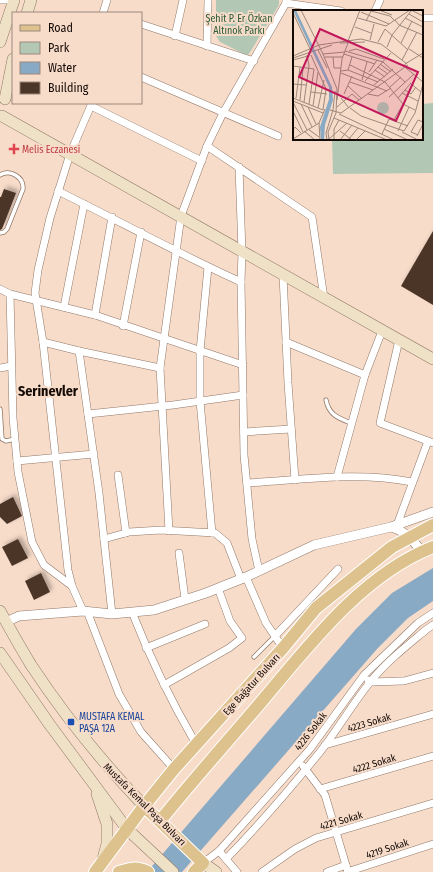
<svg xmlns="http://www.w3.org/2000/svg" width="433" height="872" font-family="'Fira Sans Condensed',sans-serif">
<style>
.green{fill:#b2c8b5}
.water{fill:#89aac4}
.building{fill:#4c3628;filter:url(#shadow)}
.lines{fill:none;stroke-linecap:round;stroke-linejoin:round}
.service-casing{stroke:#917868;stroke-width:5}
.minor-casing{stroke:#917868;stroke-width:8}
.tertiary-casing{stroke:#917868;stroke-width:10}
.secondary-casing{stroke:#917868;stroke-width:12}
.primary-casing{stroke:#fff;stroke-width:14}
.service{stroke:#fff;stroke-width:3.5}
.minor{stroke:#fff;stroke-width:7}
.tertiary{stroke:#fff;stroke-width:9}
.secondary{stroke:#eee1c6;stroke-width:11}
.primary{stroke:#ddc28d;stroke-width:12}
.health-dot{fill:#e0444e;stroke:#f8dcca;stroke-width:1.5}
.transit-dot{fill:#1a4fb4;stroke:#f8dcca;stroke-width:1.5}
.labels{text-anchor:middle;stroke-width:4;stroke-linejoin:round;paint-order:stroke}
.park-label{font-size:10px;fill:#2a5b36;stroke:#f8dcca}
.health-label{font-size:10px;fill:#be3a42;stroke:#f8dcca;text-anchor:start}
.street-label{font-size:10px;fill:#130a05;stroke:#f8dcca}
.transit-label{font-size:10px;fill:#164399;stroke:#f8dcca;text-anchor:start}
.district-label{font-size:14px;font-weight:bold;fill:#130a05;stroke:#f8dcca}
.inset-road{fill:none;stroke:#9c887b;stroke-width:1}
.view{fill:#c2185b;fill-opacity:0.15;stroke:#c2185b;stroke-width:2}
.inset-edge{fill:none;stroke:#130a05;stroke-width:2}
</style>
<defs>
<filter id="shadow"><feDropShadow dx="3" dy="-3" stdDeviation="2" flood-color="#0004"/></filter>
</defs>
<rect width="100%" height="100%" fill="#f8dcca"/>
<g class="green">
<path d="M216,0H279V5L249,54L246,55L220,42L216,36Z"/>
<path d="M433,103V173L333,174L332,139H422V104Z"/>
</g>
<path class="water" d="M433,568V601L408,618L377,649L182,872H147L356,629L392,593Z"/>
<g class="building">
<path d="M4,189L16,193L2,229L0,230V197H1Z"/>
<path d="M433,231V305L401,286Z"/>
<path d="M13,497L22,516L7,524L0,517V504Z"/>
<path d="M18,539L28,558L12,566L2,547Z"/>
<path d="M41,573L50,592L34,600L25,581Z"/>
</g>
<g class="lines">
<defs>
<g id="service">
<path d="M0,175C10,169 24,177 23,189L7,229L4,232L0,233"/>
<path d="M326,400C329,415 338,418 351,423"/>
<path d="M0,409L2,439L6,441L15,439"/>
<path d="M254,657L275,636"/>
</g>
<g id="minor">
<path d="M0,0H6"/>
<path d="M286,3L341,11"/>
<path d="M375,11L380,0"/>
<path d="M103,13L107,0"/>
<path d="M422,18H433"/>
<path d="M141,24L254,61"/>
<path d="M175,36L183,0"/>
<path d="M207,46L208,0"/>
<path d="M141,77L278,136"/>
<path d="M91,106L202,161"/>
<path d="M207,146L312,217L324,298"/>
<path d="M239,167L242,252L241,282L244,455L252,539L259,571"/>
<path d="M58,191C119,221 179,254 241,282"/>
<path d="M208,267L200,351V401L212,533"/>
<path d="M283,275L288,383L295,480"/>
<path d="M0,289L10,294L95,315L243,365"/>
<path d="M10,294L13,418L18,472L32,542L44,565L72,586"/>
<path d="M64,307L84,204"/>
<path d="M95,315L112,217"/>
<path d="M123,326L141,232"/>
<path d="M399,340L380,423L433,443"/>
<path d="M43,342L79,351L160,368"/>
<path d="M286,342L365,375"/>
<path d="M79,351L99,493L112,614"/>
<path d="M0,368L11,366"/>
<path d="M88,414L173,405L243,395"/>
<path d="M244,432L291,429"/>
<path d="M17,461L94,454"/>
<path d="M118,475L126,533"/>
<path d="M337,477L365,375L382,331"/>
<path d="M247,483C302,480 357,471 412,482"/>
<path d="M397,525L428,441"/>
<path d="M169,531L160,368L181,216L207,146L223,113L286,3V0"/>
<path d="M104,539L129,532L161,530L215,533L227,543L241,579"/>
<path d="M179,553L185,599"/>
<path d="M246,577L266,623L283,648"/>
<path d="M83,611L72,586L68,570L43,342L35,293L38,270L50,218L70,154L92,103"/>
<path d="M87,611L119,694L141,732L174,769"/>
<path d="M132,612C150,658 171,701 196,744"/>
<path d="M275,636L338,569"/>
<path d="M146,648L205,624"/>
<path d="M368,680L370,682L404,681L433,673"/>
<path d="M164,685L229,648L242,638L230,621L218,588"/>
<path d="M325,745L433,714"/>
<path d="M303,766L325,795L348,872"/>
<path d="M320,789L433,756"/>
<path d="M219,851L237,872"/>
<path d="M226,859C259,825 290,789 320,752C338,729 353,703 371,681C387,661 408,645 427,629L433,625"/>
<path d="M203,863L219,851L310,749L364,675L418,623L433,613"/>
<path d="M262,872L295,849L316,838L433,803"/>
<path d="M327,872L346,865"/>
<path d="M347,872L433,844"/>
</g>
<g id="tertiary">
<path d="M391,527C405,531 413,540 421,551"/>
<path d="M6,622L19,616L83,611L112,614L154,610L206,593L246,577L314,545L391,527L433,512"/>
</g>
<g id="secondary">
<path d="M27,13L31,0"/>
<path d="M0,42L14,0"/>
<path d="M5,99L13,59"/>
<path d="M2,116L433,359"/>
<path d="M0,611C10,629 20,647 31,665C64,715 102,762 144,806"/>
<path d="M0,653L50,725L127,829L173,872"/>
<path d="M97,794L107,824V844L102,862"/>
<path d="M203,863L216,872"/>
</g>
<g id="primary">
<path d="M144,806L203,863L194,872"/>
<path d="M160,821C193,780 228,741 262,701C309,645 363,574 433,547"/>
<path d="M95,872L144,806L174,769L283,648L316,608L392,547L433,525"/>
<path d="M119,872C131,868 137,867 148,872"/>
</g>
</defs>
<use href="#service" class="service-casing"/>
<use href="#minor" class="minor-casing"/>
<use href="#tertiary" class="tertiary-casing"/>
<use href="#secondary" class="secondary-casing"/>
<use href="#primary" class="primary-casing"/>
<use href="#service" class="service"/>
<use href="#minor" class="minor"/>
<use href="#tertiary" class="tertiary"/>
<use href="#secondary" class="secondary"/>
<use href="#primary" class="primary"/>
</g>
<path class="health-dot" d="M12 143h4v4h4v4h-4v4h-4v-4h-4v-4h4z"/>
<rect class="transit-dot" x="67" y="718" width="8" height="8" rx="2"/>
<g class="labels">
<g class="park-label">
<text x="239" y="22">Şehit P. Er Özkan<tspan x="239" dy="12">Altınok Parkı</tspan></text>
</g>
<g class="health-label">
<text x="22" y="153">Melis Eczanesi</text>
</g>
<g class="street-label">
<text transform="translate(251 684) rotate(-48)" y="4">Ege Bağatur Bulvarı</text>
<text transform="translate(369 722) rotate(-16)" y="4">4223 Sokak</text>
<text transform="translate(310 731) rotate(-52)" y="4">4226 Sokak</text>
<text transform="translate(374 763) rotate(-17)" y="4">4222 Sokak</text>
<text transform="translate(145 804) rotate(45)" y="4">Mustafa Kemal Paşa Bulvarı</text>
<text transform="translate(341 820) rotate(-16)" y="4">4221 Sokak</text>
<text transform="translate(387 848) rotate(-18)" y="4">4219 Sokak</text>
</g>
<g class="transit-label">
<text x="79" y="720">MUSTAFA KEMAL<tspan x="79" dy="12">PAŞA 12A</tspan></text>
</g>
<g class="district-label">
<text x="48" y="396">Serinevler</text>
</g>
</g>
<g transform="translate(293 10)">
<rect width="130" height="130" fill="#f8dcca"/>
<path d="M84 98a6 6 0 1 1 12 0a6 6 0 1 1-12 0Z" fill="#b2c8b5"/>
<path d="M0,0H3L39,77L40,90L32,115L31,130H28L27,117L36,89V77Z" fill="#89aac4"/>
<path class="inset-road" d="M8,0L30,44L44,79L43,103L35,122L36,130M86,0L99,5M118,0L130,6M68,2L96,14M0,3L18,41M116,4L130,12M65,8L93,16L117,0M112,8L130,17M102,10L106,15L130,25M73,11L78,1L97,6L101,10M62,17L78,23M92,19L115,40M77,30L81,14M55,31L67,0M85,32L92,19M47,33L72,32M108,33L119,11M94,37L99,25L118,1M116,39L130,48M25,40L34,58M52,41L90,52L112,72M56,41L63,39L91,49M30,44L52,42M51,44L82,54M0,46L26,35L68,29L88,34L114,54M32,47H50M40,47L41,58H48M0,48L39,35M0,50L15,46M109,50L124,22M87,54L98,62M57,55L92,72L110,94L122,100M115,55L112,57V54L130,43M0,56L21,59M85,57L95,64M113,58L130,72M55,60L85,72M82,60L92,67M48,61L55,60L59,47M76,62L84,50M48,63L94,81M69,70L74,52M72,71L98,43M57,72L80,80M117,73L128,82M0,74L13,75M81,75L100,59M55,76L69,89M97,77L108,67M112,80L118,84L123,77M18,82L34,84M109,83L125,91M51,84L59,66M75,84L85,86L98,78M96,87L121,64M0,88L30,100L33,79L18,45M3,88L7,57M48,88L56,98M105,88L118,73M7,90L10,58M44,90L49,49L55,33M0,91L30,103M0,92L14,120M11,92L16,56L14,45M8,94L19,117M16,94L21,59M20,96L25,62M15,97L23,114M44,97L59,84L66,90M25,98L31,70M57,98L68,106L111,121L122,103L130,74M37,100L48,103L112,57M0,101L10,122M46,104L101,130M41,108L94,130M101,110L110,94M26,113L27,130M15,119L26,127M91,119L115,130M0,120L2,117L8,123M11,121L22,130M47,121L59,130M105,121L116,97M109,122L125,130M89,124L96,109L115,116M125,125L118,122L125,110L130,112M124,126L130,114M0,129L26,113L32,99M36,129L54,113M34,130L33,123L40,100L42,81M41,130V119L46,110M47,130L59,115M55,130L65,118M63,130L72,121"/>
<path class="view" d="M27,19L125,62L103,111L6,67Z"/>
<rect width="130" height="130" class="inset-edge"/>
</g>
<rect x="12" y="12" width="130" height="92" fill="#f8dcca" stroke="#9c887b"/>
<rect x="20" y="25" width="20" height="6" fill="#ddc28d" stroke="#9c887b"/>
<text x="48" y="32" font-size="12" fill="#130a05">Road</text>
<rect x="20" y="42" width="20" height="12" fill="#b2c8b5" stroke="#9c887b"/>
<text x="48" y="52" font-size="12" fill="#130a05">Park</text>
<rect x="20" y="62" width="20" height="12" fill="#89aac4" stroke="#9c887b"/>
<text x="48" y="72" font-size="12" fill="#130a05">Water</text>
<rect x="20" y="82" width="20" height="12" fill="#4c3628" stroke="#9c887b"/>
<text x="48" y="92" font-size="12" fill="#130a05">Building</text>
</svg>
